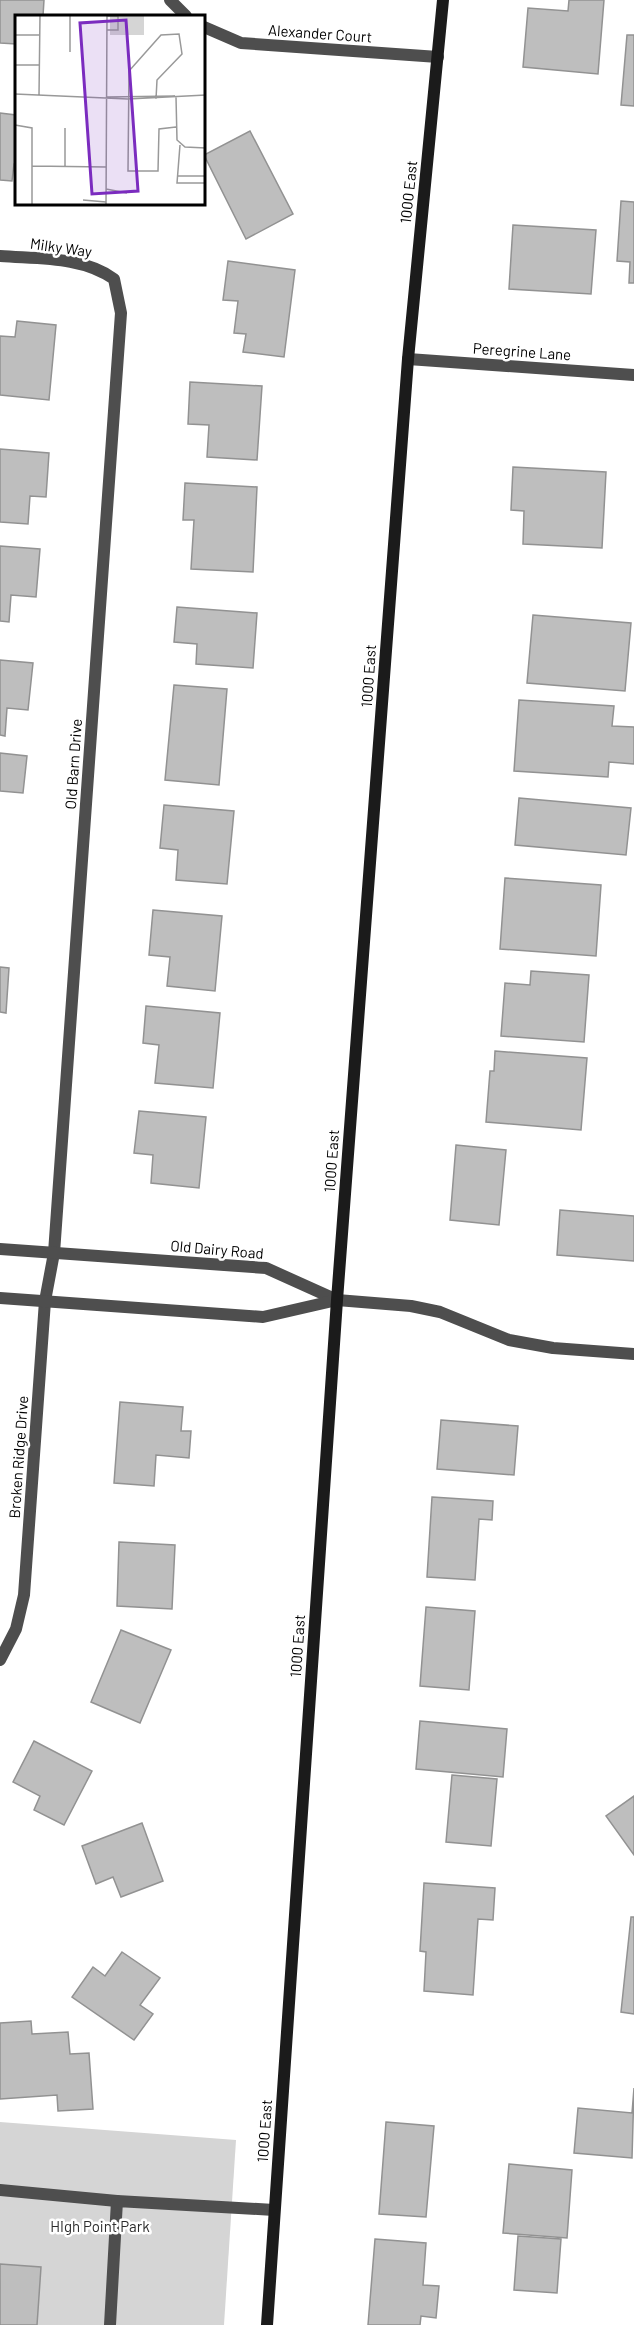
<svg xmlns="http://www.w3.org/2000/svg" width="634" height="2325" font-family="Barlow,sans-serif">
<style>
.green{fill:#d5d5d5}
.building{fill:#bebebe;stroke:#929292;stroke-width:1.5}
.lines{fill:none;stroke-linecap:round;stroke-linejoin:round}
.lane{stroke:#4e4e4e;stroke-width:12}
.street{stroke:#4e4e4e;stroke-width:12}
.secondary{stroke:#1b1b1b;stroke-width:12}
.labels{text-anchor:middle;stroke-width:5;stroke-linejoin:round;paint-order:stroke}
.street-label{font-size:15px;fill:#000;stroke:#fff}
.park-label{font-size:15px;fill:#2c2c2c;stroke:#fff}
.inset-road{fill:none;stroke:#999;stroke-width:1.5}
.view{fill:#7b2cbf;fill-opacity:0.15;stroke:#7b2cbf;stroke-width:3}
.inset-edge{fill:none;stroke:#000;stroke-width:3}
</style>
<rect width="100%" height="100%" fill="#fff"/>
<path class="green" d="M0,2122L236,2140L224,2325H0Z"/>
<g class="building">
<path d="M0,0H44L43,16H16V44L0,43Z"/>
<path d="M569,0H604L598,74L523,67L528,8L568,11Z"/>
<path d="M627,35H634V106L621,105Z"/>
<path d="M0,113L16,115V164H14L12,181L0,180Z"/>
<path d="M250,131L293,214L246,239L204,155Z"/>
<path d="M621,201L634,202V283H629L630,262L617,261Z"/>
<path d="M513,225L596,230L591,294L509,289Z"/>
<path d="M228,261L295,270L284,357L243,352L246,334L234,333L238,301L223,300Z"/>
<path d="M17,321L56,325L49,400L0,395V336L15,337Z"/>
<path d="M190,382L262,386L257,460L207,457L209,425L188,424Z"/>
<path d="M0,449L49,453L46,497L30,496L28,524L0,522Z"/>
<path d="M513,467L606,472L602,548L523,544L524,511L511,510Z"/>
<path d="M185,483L257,487L253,572L191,569L194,520H183Z"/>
<path d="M0,546L40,549L36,597L11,595L9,622L0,621Z"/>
<path d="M177,607L257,613L253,668L196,664L197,644L174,642Z"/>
<path d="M533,615L631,623L625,691L527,683Z"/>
<path d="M0,660L33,663L28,710L7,708L5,736L0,735Z"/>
<path d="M174,685L227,689L219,785L165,780Z"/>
<path d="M519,700L614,706L612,726L634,727V764L609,762L608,777L514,771Z"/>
<path d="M0,753L27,756L23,793L0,791Z"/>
<path d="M519,798L631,808L626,855L515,845Z"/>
<path d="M164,805L234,811L227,884L176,880L178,850L160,848Z"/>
<path d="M505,878L601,885L596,956L500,949Z"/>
<path d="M153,910L222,916L215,991L167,986L170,957L149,955Z"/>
<path d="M0,967L9,968L6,1013L0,1012Z"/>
<path d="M531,971L589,975L584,1042L501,1036L505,983L530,985Z"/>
<path d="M146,1006L220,1013L213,1088L155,1083L159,1045L143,1043Z"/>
<path d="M495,1051L587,1058L581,1130L486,1122L490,1071H494Z"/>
<path d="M139,1111L206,1117L199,1188L151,1183L153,1155L134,1153Z"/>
<path d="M456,1145L506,1150L499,1225L450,1220Z"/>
<path d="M560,1210L634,1216V1261L557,1255Z"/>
<path d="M120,1402L183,1407L181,1431H191L189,1458L156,1455L154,1486L114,1483Z"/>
<path d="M441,1420L518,1426L514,1475L437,1469Z"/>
<path d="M432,1497L493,1501L492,1520L479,1519L475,1580L427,1577Z"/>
<path d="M119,1542L175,1545L172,1609L117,1606Z"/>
<path d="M426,1607L475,1611L469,1690L420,1686Z"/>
<path d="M121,1630L171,1650L140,1723L91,1702Z"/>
<path d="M420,1721L507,1729L503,1777L416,1769Z"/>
<path d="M34,1741L92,1771L64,1825L34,1810L40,1796L13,1782Z"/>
<path d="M452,1775L497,1779L491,1846L446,1842Z"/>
<path d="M634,1796V1855L606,1816Z"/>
<path d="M142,1823L163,1881L121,1897L113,1877L96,1884L82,1846Z"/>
<path d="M424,1883L495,1888L493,1920L478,1919L473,1995L424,1991L426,1952L420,1951Z"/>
<path d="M631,1917H634V2014L621,2012Z"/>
<path d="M122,1952L160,1978L140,2005L153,2014L134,2040L72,1997L93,1967L105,1976Z"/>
<path d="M31,2021L32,2034L68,2032L70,2054L89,2053L93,2109L58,2111L57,2095L0,2099V2023Z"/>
<path d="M634,2088L632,2158L574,2153L578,2108L632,2113Z"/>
<path d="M386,2122L434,2126L426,2217L379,2214Z"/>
<path d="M509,2164L572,2170L567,2238L503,2233Z"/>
<path d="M518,2236L561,2239L557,2293L514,2290Z"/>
<path d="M375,2239L426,2243L423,2285L439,2286L436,2318L421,2316L420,2325H368Z"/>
<path d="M0,2264L41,2267L37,2325H0Z"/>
</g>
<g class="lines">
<g class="lane">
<path d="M0,2190L117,2201"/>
<path d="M110,2325L117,2201L274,2210"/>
</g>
<g class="street">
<path d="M170,0L186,16"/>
<path d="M204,27L241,43L438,57"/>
<path d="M0,256C38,259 82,256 114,279L121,313L54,1253L45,1301L24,1595L16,1629L0,1660"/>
<path d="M408,359L634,375"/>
<path d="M0,1249L266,1268L337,1300"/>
<path d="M0,1298L263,1317L337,1300L411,1306L440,1312L509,1340L553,1348L634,1354"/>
</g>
<path class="secondary" d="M267,2325L337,1300L408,359L443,0"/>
</g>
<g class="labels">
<g class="street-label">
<text transform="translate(320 34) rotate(4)" y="5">Alexander Court</text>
<text transform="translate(409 192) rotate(-84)" y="5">1000 East</text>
<text transform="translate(61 248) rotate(8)" y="5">Milky Way</text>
<text transform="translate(522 352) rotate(4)" y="5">Peregrine Lane</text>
<text transform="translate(369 676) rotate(-86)" y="5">1000 East</text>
<text transform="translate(74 764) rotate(-86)" y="5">Old Barn Drive</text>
<text transform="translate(332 1161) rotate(-86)" y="5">1000 East</text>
<text transform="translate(217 1250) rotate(5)" y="5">Old Dairy Road</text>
<text transform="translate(19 1457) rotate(-86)" y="5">Broken Ridge Drive</text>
<text transform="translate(298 1646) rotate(-86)" y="5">1000 East</text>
<text transform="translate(265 2131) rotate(-86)" y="5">1000 East</text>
</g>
<g class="park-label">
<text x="100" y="2232">HIgh Point Park</text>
</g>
</g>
<g transform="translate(15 15)">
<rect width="190" height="190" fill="#fff"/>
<path d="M95,0H129V20H95Z" fill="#d5d5d5"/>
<path class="inset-road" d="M92,1H103V15H92M0,20H25M55,37V0M0,50H25M0,79L113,84L191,80M24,80L25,0M92,82L160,81M161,82L162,125L170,132L191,133M141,84L142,65L167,39L164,19L146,20L114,56L113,156H143L144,114L161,112M0,110L17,113V190M165,130L162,168H191M17,151L91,152M50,152V113M162,161H191M91,174L112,178M68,185L91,187M91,190L92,0"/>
<path class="view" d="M111,5L123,176L77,179L65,8Z"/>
<rect width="190" height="190" class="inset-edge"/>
</g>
</svg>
